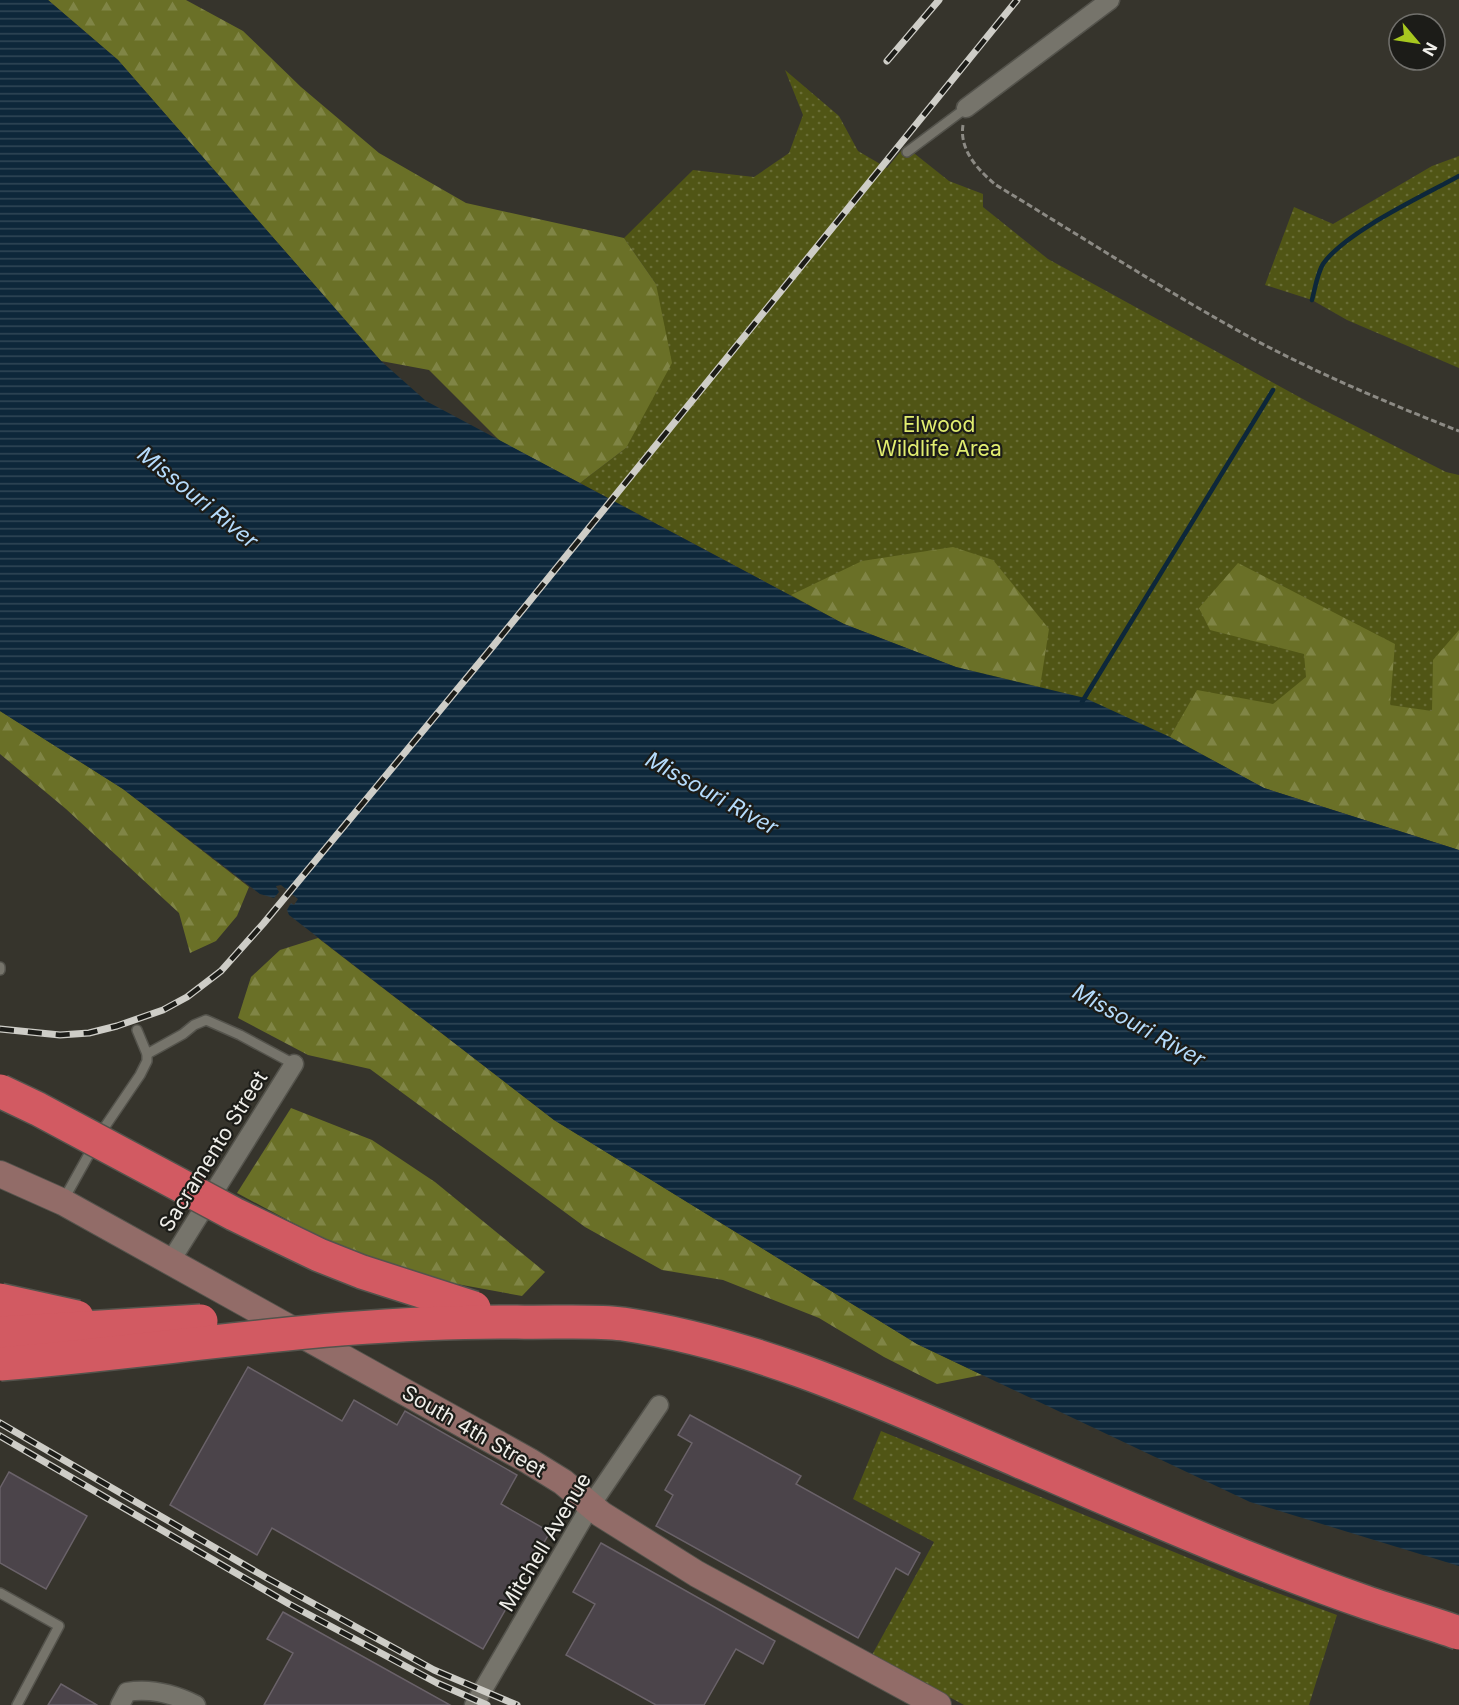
<svg xmlns="http://www.w3.org/2000/svg" width="1459" height="1705" viewBox="0 0 1459 1705" font-family="Inter,sans-serif">
<style>
.grass{fill:url(#grass-dots)}
.forest{fill:url(#forest-firs)}
.water{fill:url(#water-rules)}
.lines{fill:none;stroke-linecap:round;stroke-linejoin:round}
.stream{stroke:#0d273a;stroke-width:4.5}
.building{fill:#4b444a;stroke:#6a6269;stroke-width:1.5}
.service-casing{stroke:#54534c;stroke-width:12}
.minor-casing{stroke:#54534c;stroke-width:21}
.secondary-casing{stroke:#54534c;stroke-width:28}
.path{stroke:#8c8a84;stroke-width:3;stroke-dasharray:6 3;stroke-linecap:butt}
.service{stroke:#76746b;stroke-width:9}
.minor{stroke:#76746b;stroke-width:18}
.secondary{stroke:#926c68;stroke-width:26}
.rail-casing{stroke:#cecdc7;stroke-width:7}
.rail{stroke:#1c1c18;stroke-width:4.5;stroke-dasharray:14;stroke-linecap:butt}
.motorway-bridge-casing{stroke:#54534c;stroke-width:36;stroke-linecap:butt}
.motorway-bridge{stroke:#d25a62;stroke-width:33}
.labels{text-anchor:middle;dominant-baseline:central;stroke-width:4.5;stroke-linejoin:round;paint-order:stroke}
.park-label{font-size:21px;fill:#e1ed70;stroke:#1c1c18}
.street-label{font-size:21px;fill:#f0efea;stroke:#1c1c18}
.water-label{font-size:22px;font-style:italic;fill:#b5dbfb;stroke:#1c1c18}
</style>
<defs>
<pattern id="grass-dots" width="8" height="8" patternUnits="userSpaceOnUse" patternTransform="scale(1.5)"><rect width="8" height="8" fill="#505515"/><path d="M2 2h.1M6 6h.1" fill="none" stroke="#6a6e37" stroke-width="1.8" stroke-linecap="round"/></pattern>
<pattern id="forest-firs" width="22" height="20" patternUnits="userSpaceOnUse" patternTransform="scale(1.5)"><rect width="22" height="20" fill="#6a7027"/><path d="M5 1l3.5 6h-7zM16 11l3.5 6h-7z" fill="#808546"/></pattern>
<pattern id="water-rules" width="6" height="5" patternUnits="userSpaceOnUse" patternTransform="scale(1.5)"><rect width="6" height="5" fill="#0d273a"/><path d="M0 2.5h6" fill="none" stroke="#314757"/></pattern>
</defs>
<rect width="100%" height="100%" fill="#36342c"/>
<g class="grass">
<path d="M785 70 839 116 858 151 887 168 905 146 949 181 983 194V207L1048 259 1312 404 1446 472 1459 475V850L956 667 844 624 580 483 626 448 656 284 624 238 693 170 754 177 789 153 803 115Z"/>
<path d="M1459 156V368L1347 320 1312 300 1265 285 1294 207 1333 224 1432 166Z"/>
<path d="M881 1431 1237 1578 1337 1615 1309 1705H964L872 1655 934 1542 853 1499Z"/>
</g>
<g class="forest">
<path d="M48 0H186L243 31 301 87 379 153 466 203 624 238 656 284 672 363 626 448 580 483 500 441 429 370 381 361 118 60Z"/>
<path d="M953 547 993 560 1049 629 1040 687 956 667 844 624 791 595 862 561Z"/>
<path d="M1238 563 1395 644 1390 705 1432 711 1433 660 1459 630V850L1264 788 1170 737 1197 690 1273 704 1306 677 1304 654 1210 630 1199 608Z"/>
<path d="M0 711 123 789 249 887 237 916 216 941 190 953 179 913 66 809 0 754Z"/>
<path d="M318 938 554 1120 917 1344 982 1375 937 1384 884 1357 819 1318 723 1280 662 1270 585 1227 370 1069 308 1055 238 1018 251 977 280 950Z"/>
<path d="M291 1108 372 1140 435 1182 545 1272 522 1296 413 1276 338 1247 237 1193Z"/>
</g>
<path class="water" d="M0 0H48L118 60 381 361 426 401 844 624 956 667 1085 698 1170 737 1264 788 1459 850V1566L1250 1502 917 1344 554 1120 289 915 287 910 291 903 294 905 298 899 281 885 276 886 279 892 274 898 260 894 123 789 0 711Z"/>
<g class="lines">
<g class="stream">
<path d="M1312 300C1315 289 1317 274 1323 264 1345 232 1423 196 1459 176"/>
<path d="M1082 702 1273 390"/>
</g>
</g>
<g class="building">
<path d="M248 1367 342 1421 354 1400 397 1425 405 1411 517 1475 501 1504 550 1532 483 1649 272 1528 257 1555 170 1505Z"/>
<path d="M690 1415 801 1476 796 1484 920 1553 908 1575 896 1568 858 1638 656 1526 673 1495 665 1490 692 1443 678 1435Z"/>
<path d="M9 1472 87 1516 46 1589 0 1563V1488Z"/>
<path d="M601 1543 775 1641 763 1664 736 1649 704 1705H656L566 1655 595 1604 573 1592Z"/>
<path d="M283 1612 450 1705H264L293 1653 267 1639Z"/>
<path d="M61 1684 97 1705H48Z"/>
</g>
<g class="lines">
<g class="service-casing">
<g id="service">
<path d="M907 152 966 108"/>
<path d="M0 967V970"/>
<path d="M147 1054 183 1034 194 1025 206 1020 240 1035 294 1064"/>
<path d="M64 1199 102 1131 140 1075 147 1061V1054L137 1030"/>
<path d="M0 1593 59 1626 17 1705"/>
</g>
</g>
<g class="minor-casing">
<g id="minor">
<path d="M966 108 1110 0"/>
<path d="M170 1262 294 1064"/>
<path d="M120 1705 127 1692C152 1688 174 1694 196 1705"/>
<path d="M474 1705 591 1505 659 1405"/>
</g>
</g>
<g class="secondary-casing">
<path id="secondary" d="M0 1174 63 1202 529 1461 563 1482 601 1514 697 1574 938 1705"/>
</g>
<path class="path" d="M963 125C959 150 978 170 996 185 1082 237 1167 292 1255 340 1321 375 1390 404 1459 431"/>
<use href="#service" class="service"/>
<use href="#minor" class="minor"/>
<use href="#secondary" class="secondary"/>
<g class="rail-casing">
<g id="rail">
<path d="M887 61 939 0"/>
<path d="M0 1029 60 1035 89 1033 117 1026 163 1010 187 997 221 971 263 924 494 645 1017 0"/>
<path d="M0 1423 267 1578 434 1670 517 1705"/>
<path d="M0 1436 289 1604 437 1683 487 1705"/>
</g>
</g>
<use href="#rail" class="rail"/>
<g class="motorway-bridge-casing">
<g id="motorway-bridge">
<path d="M0 1091 38 1109 234 1214 319 1255 362 1272 474 1308"/>
<path d="M0 1300 77 1317"/>
<path d="M0 1333 201 1321"/>
<path d="M0 1364C172 1350 343 1320 517 1322 550 1323 591 1320 623 1324 763 1345 890 1406 1019 1461 1133 1510 1247 1561 1365 1602 1396 1613 1428 1622 1459 1633"/>
</g>
</g>
<use href="#motorway-bridge" class="motorway-bridge"/>
</g>
<g class="labels">
<g class="park-label">
<text x="939" y="424">Elwood<tspan x="939" dy="24">Wildlife Area</tspan></text>
</g>
<g class="street-label">
<text transform="translate(213 1151) rotate(-58)">Sacramento Street</text>
<text transform="translate(474 1431) rotate(30)">South 4th Street</text>
<text transform="translate(545 1542) rotate(-59)">Mitchell Avenue</text>
</g>
<g class="water-label">
<text transform="translate(198 497) rotate(39)">Missouri River</text>
<text transform="translate(712 793) rotate(29)">Missouri River</text>
<text transform="translate(1139 1025) rotate(29)">Missouri River</text>
</g>
</g>
<g transform="translate(1417 42) rotate(119)"><circle r="28" fill="#1c1c18" stroke="#71706c" stroke-width="1.5"/>
<path d="M0-4.5L10 22L0 15L-10 22Z" fill="#a7c81f"/>
<text y="-9" font-size="16" font-weight="bold" text-anchor="middle" fill="#f0efea">N</text>
</g>
</svg>
